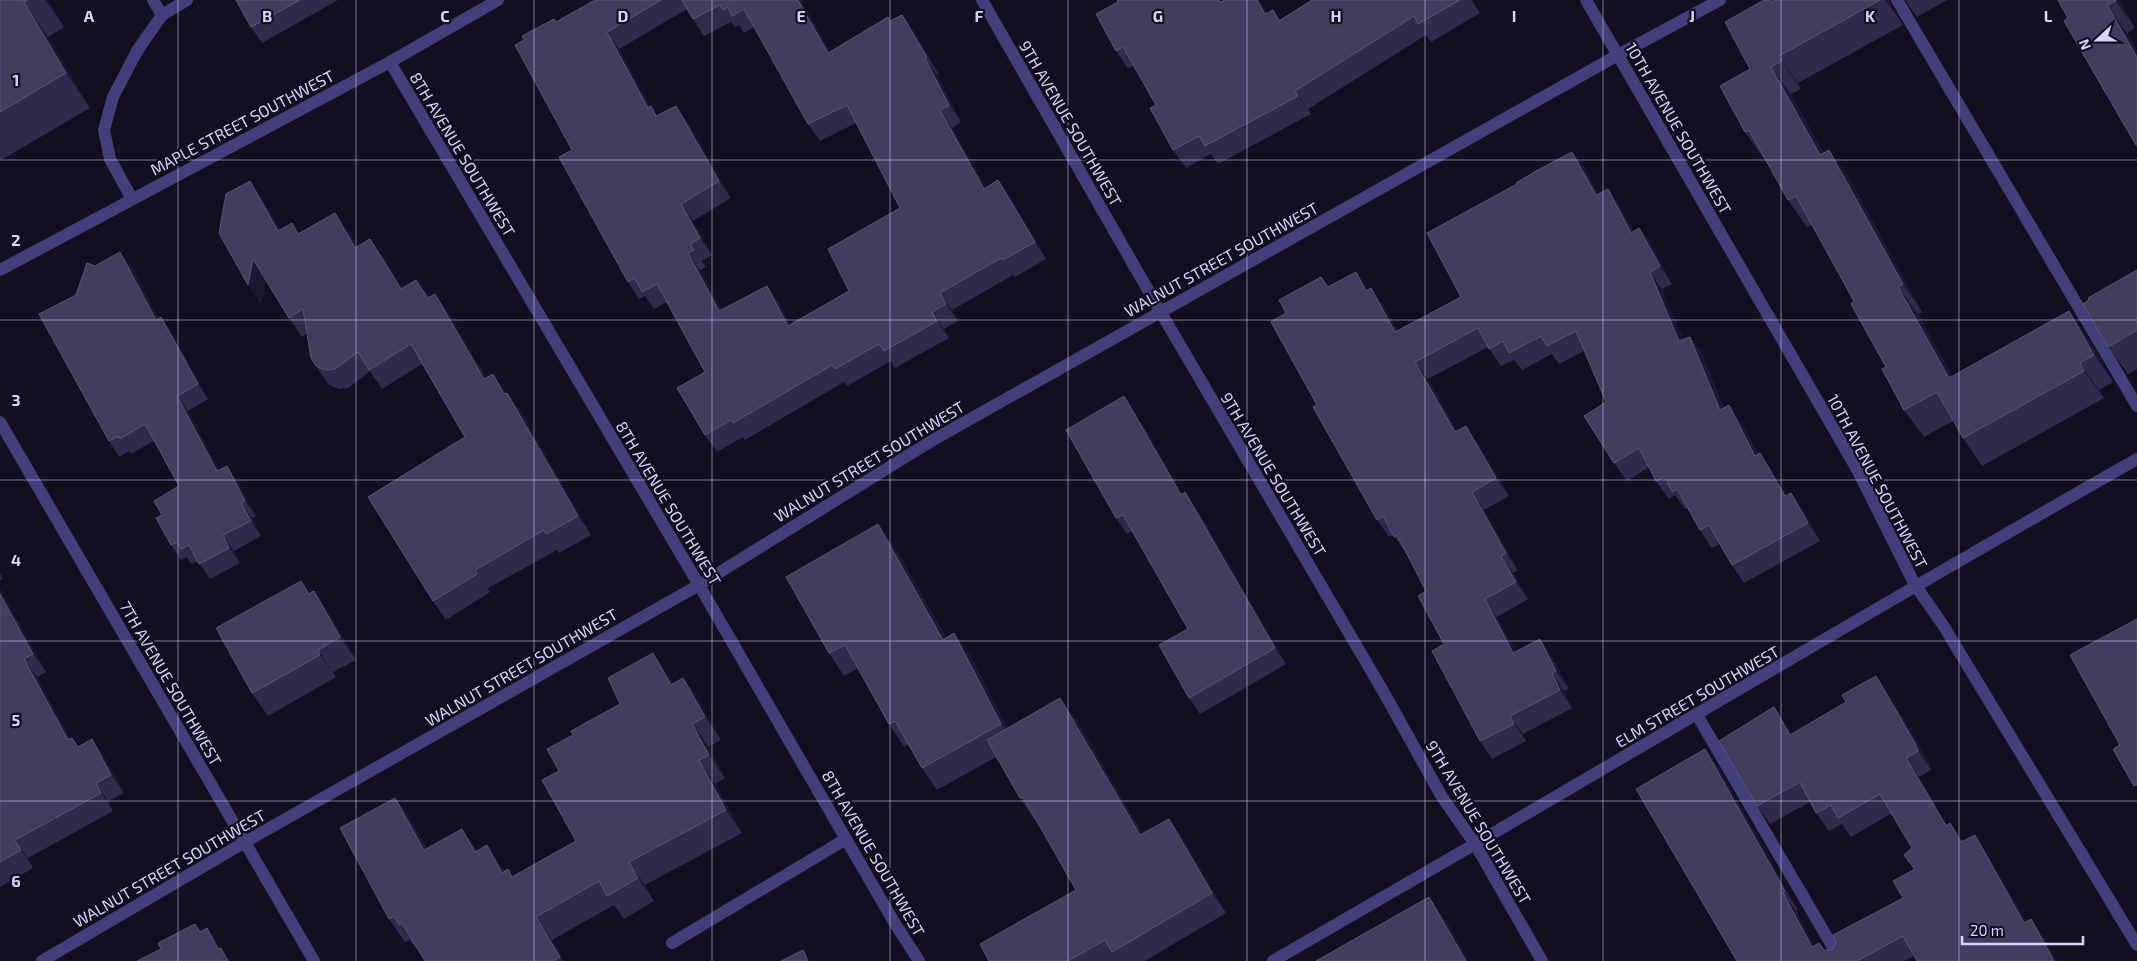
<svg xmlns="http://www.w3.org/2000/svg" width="2137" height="961" viewBox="0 0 2137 961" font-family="'Exo 2',sans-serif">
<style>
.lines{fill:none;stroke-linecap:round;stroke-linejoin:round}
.service{stroke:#423f7a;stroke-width:12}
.minor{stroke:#423f7a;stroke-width:12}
.tertiary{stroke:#423f7a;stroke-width:12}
.wall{fill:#322a4c;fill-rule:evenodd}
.shaded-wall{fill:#1d1733}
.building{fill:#433c5f;stroke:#5b5477}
.grid{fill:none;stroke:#d8d3fa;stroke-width:1;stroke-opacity:0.55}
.labels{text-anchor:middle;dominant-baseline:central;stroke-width:4.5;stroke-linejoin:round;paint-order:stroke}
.street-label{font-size:16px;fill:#d8d3fa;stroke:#120f20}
.grid-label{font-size:16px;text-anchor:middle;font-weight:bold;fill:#d8d3fa;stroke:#120f20;stroke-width:4.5;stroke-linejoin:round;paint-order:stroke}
</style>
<rect width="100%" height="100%" fill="#120f20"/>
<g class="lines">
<g class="service">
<path d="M1897 0 2137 406"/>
<path d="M162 15 187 0"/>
<path d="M132 199 110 159 104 130 113 97 137 51 162 15 153 0"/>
<path d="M1697 715 1841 961"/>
<path d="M672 943 846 839"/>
</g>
<g class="minor">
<path d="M1586 0 1858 471 1915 585 1943 625 2137 945"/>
<path d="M390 62 699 585 894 922 919 961"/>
<path d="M0 270 390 62 498 0"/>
<path d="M0 422 314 961"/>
<path d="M42 961 245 842 699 585 933 440 1618 55 1720 0"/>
<path d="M1273 961 1475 844 1542 961"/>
</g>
<path class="tertiary" d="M982 0 1160 311 1383 691 1442 797 1475 844C1695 715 1915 585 2137 459"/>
</g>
<g class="wall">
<path d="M0 0H48L64 27 48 37 90 108 1 160 0 159Z"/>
<path d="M236 0H338L262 43 251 27Z"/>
<path d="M595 0H803L801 1 830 52 902 15 914 32 939 74 937 75 961 122 952 128 986 188 998 180 1010 197 1046 259 1015 277 1013 275 952 310 958 321 944 329 949 338 895 368 891 361 847 386 844 382 745 440 743 437 717 452 705 435V372L667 302 654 309 645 296 639 299 628 282 572 150 556 22ZM687 9 693 19 704 36 731 22 735 27 739 25 744 33 754 27 808 124 820 141 856 123 900 208 849 291 790 324 779 303 767 286 721 310 700 270 706 267 702 261 712 255 693 221 731 198 688 123 676 106 657 116 650 107 619 49Z"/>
<path d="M1225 0H1259L1267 13 1273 10 1280 20 1312 0H1472L1480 13 1431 42 1426 35 1308 109 1311 114 1218 164 1211 154 1186 168 1173 150 1156 105 1134 66 1128 68 1116 51 1096 14 1223 1Z"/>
<path d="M1771 0 1772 2 1775 0H1890V4L1903 25 1798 83 1801 89 1791 94 1824 154 1829 150 1849 178 1922 312 1918 314 1952 377 2069 311 2088 339 2113 382 2099 390 2104 398 1982 466 1963 438 1953 421 1924 437 1904 410 1886 367 1854 301 1812 225 1807 227 1788 200 1765 159H1764L1745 132 1750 69Z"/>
<path d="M1905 0H1947L1917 17Z"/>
<path d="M2058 0H2119L2135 28 2127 33 2137 51V147L2064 21 2068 18Z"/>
<path d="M1585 169 1598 194 1608 189 1620 207 1633 231 1639 228 1652 246 1672 284 1662 289 1683 339 1690 337 1702 354 1724 408 1741 423 1758 454 1772 471 1786 495 1803 510 1820 541 1744 583 1732 565 1720 544 1712 548 1700 530 1688 508 1685 509 1675 495 1669 499 1656 481 1649 467 1627 481 1614 463 1606 402 1584 351 1559 364 1552 354 1522 370 1514 360 1501 366 1488 347 1428 379 1457 431 1478 444 1509 496 1484 510 1518 570 1513 573 1528 599 1497 617 1516 652 1552 657 1569 689 1564 691 1572 708 1523 734 1526 741 1492 759 1480 741 1444 644 1426 591 1406 553 1393 535 1389 537 1377 520 1317 405 1286 313 1321 277 1328 287 1356 272 1368 290 1383 305 1398 331 1461 297Z"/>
<path d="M263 200 280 230 299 233 349 232 357 247 384 258 402 288 429 297 435 294 448 313 486 378 506 393H507L521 412 591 535 559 553 557 550 488 588 490 592 446 620 433 601 465 437 422 364 382 389 370 371 348 388 339 389 329 385 316 366 307 334 302 337 289 318 266 280 261 304Z"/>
<path d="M95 266 131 267 158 318 171 332 208 399 188 411 219 470 227 466 237 481 256 516 252 518 261 536 234 551 240 563 210 579 198 561 191 564 187 557 181 560 171 545 162 515 179 486 154 441 131 454 129 451 119 457 109 441 76 295Z"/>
<path d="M2137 270V369L2128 374 2108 347Z"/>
<path d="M1135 412 1182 494 1196 508 1286 664 1200 714 1189 698 1188 629 1132 531 1127 534 1116 518Z"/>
<path d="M878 524 894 546 946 638 970 655 1007 728 1075 718 1142 834 1183 839 1226 913 1145 961H989L1076 890 1035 818 1034 819 1020 798 996 757 937 790 922 768 909 744 904 747 889 724 858 668 844 676 829 653Z"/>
<path d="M0 573 3 579 0 581Z"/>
<path d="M0 589 46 672 37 677 70 739 79 747 92 739 104 757 124 793 108 801 113 811 28 858 33 868 0 887Z"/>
<path d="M310 594 329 613 356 660 333 672 336 677 268 716 252 693Z"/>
<path d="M669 676 673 683 683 678 699 701 721 740 709 747 725 778 715 784 742 833 645 885 654 901 624 919 614 905 552 940 564 961H425L416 947 415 948 410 940 405 942 389 919 395 798 411 821 427 849 462 829 477 851 503 869 505 871 513 876 576 841 559 771 573 735Z"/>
<path d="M1876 676 1889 695 1928 761 1931 770 1919 777 1947 825 1963 841 1987 854 2026 922 2031 919 2044 938 2057 961H1917L1914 956 1904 961H1737L1705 749 1718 767 1798 910 1796 911 1814 946 1824 950H1832L1903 898 1914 870 1904 855 1912 848 1892 813 1851 837 1842 824 1829 831 1816 813 1810 802 1770 824 1757 806 1787 726 1792 734 1846 702Z"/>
</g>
<g class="shaded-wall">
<path d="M45 0H48L64 27Z"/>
<path d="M798 0H800L840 70 828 53Z"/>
<path d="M1257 0H1259L1262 4 1277 32 1265 14Z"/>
<path d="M1471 0H1472L1480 13Z"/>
<path d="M1885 0H1890V4L1903 25Z"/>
<path d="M2115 0H2119L2135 28Z"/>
<path d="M24 2 48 37 90 108 66 73Z"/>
<path d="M2107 5 2127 33 2137 51V57Z"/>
<path d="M902 15 914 32 939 74 927 57Z"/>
<path d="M607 32 619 49 660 125 648 108Z"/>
<path d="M1779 56 1798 83 1801 89 1782 61Z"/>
<path d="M925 58 937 75 961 122 949 105Z"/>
<path d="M1771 67 1791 94 1840 183 1820 155Z"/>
<path d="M1295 91 1308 109 1311 114 1298 96Z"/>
<path d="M676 106 688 123 731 198 719 181Z"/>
<path d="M940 110 952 128 996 206 984 189Z"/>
<path d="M1829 150 1849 178 1922 312 1903 284Z"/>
<path d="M1572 152 1585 169 1608 213 1596 195Z"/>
<path d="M998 180 1010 197 1046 259 1035 242Z"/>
<path d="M250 181 263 200 292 249 278 231Z"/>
<path d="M1608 189 1620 207 1643 250 1631 233Z"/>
<path d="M681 204 693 221 712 255 700 238Z"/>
<path d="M335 213 349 232 369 267 355 248Z"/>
<path d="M1639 228 1652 246 1672 284 1660 266Z"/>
<path d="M370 239 384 258 414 308 401 289Z"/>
<path d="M120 252 131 267 166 335 156 320Z"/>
<path d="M688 253 700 270 731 328 719 311Z"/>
<path d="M253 259 267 278 261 304 248 285Z"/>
<path d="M1356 272 1368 290 1366 291Z"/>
<path d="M1650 272 1662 289 1691 358 1679 341Z"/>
<path d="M767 286 779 303 800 343 788 326Z"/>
<path d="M1898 287 1918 314 1969 406 1949 378Z"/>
<path d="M1371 288 1383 305 1408 350 1395 332Z"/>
<path d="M940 293 952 310 958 321 946 304Z"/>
<path d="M435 294 448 313 497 398 484 379Z"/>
<path d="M2069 311 2088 339 2113 382 2094 355Z"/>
<path d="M932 312 944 329 949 338 937 321Z"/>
<path d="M161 317 171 332 208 399 198 384Z"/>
<path d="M1690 337 1702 354 1732 428 1720 410Z"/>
<path d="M1415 362 1428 379 1468 450 1455 432Z"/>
<path d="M2080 363 2099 390 2104 398 2084 371Z"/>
<path d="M493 374 506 393 518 413 504 394Z"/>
<path d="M507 393 521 412 591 535 578 516Z"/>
<path d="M177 396 188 411 228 486 217 471Z"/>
<path d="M1124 396 1135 412 1192 510 1181 495Z"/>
<path d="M1729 405 1741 423 1767 473 1755 456Z"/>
<path d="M1466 426 1478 444 1509 496 1496 478Z"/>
<path d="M1760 453 1772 471 1797 514 1785 496Z"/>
<path d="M227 466 237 481 256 516 245 501Z"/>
<path d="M1185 492 1196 508 1286 664 1275 648Z"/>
<path d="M1472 492 1484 510 1518 570 1506 553Z"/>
<path d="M1791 493 1803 510 1820 541 1808 523Z"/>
<path d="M241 503 252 518 261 536 251 521Z"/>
<path d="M878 524 894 546 959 662 943 640Z"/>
<path d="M223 535 234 551 240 563 229 548Z"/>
<path d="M1501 556 1513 573 1528 599 1516 582Z"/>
<path d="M0 589 46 672 33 654 0 594Z"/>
<path d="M314 591 329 613 356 660 340 637Z"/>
<path d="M1485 599 1497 617 1526 670 1513 653Z"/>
<path d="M954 633 970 655 1017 746 1001 724Z"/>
<path d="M1540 639 1552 657 1569 689 1556 671Z"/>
<path d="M318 650 333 672 336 677 320 655Z"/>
<path d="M653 653 669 676 687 708 671 685Z"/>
<path d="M24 659 37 677 81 758 68 740Z"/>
<path d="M1552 673 1564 691 1572 708 1560 690Z"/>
<path d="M1876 676 1889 695 1928 761 1931 770 1918 751Z"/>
<path d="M683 678 699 701 721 740 705 717Z"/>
<path d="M1060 698 1075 718 1154 856 1140 835Z"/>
<path d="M1774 707 1787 726 1803 754 1790 735Z"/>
<path d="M1510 716 1523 734 1526 741 1514 724Z"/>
<path d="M692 724 709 747 725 778 709 755Z"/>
<path d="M92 739 104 757 124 793 111 775Z"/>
<path d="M1705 749 1718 767 1798 910 1785 891Z"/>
<path d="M1906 758 1919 777 1958 845 1946 826Z"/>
<path d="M699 760 715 784 742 833 726 810Z"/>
<path d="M96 783 108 801 113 811 101 793Z"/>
<path d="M395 798 411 821 440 873 424 850Z"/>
<path d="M1169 819 1183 839 1226 913 1212 893Z"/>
<path d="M1950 823 1963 842H1961Z"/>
<path d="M462 829 478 852H475Z"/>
<path d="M1975 835 1987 854 2037 942 2024 923Z"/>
<path d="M15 840 28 858 33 868 21 850Z"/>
<path d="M487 845 503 869 518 896 502 873Z"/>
<path d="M629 862 645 885 654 901 638 878Z"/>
<path d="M1783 893 1796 911 1823 961 1812 947Z"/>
<path d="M1429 897 1448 924 1469 961H1466Z"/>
<path d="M536 917 552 940 564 961H562L560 957Z"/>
<path d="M2031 919 2044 938 2057 961H2054Z"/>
<path d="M207 928 218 944 227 961 218 949Z"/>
<path d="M221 948 230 961H228Z"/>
</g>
<g class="building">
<path d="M0 0H28L24 2 66 73 0 112Z"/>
<path d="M236 0H300L251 27Z"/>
<path d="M595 0H661L607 32 648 108 651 106 656 116 676 106 719 181 681 204 700 238 690 244 694 250 688 253 719 311 767 286 788 326 849 291 828 249 900 208 847 105 808 124 744 9 732 16 728 7 723 10 720 5 693 19 682 0H798L828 53 888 17 890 21 902 15 927 57 925 58 949 105 940 110 984 189 998 180 1035 242 1003 260 1001 258 940 293 946 304 932 312 937 321 884 351 879 344 835 369 832 365 733 423 731 420 705 435 677 388 705 372 657 284 642 292 635 278 628 282 559 157 572 150 515 45 524 40 522 36 554 19 556 22Z"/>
<path d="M1117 0H1219L1220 2 1225 0H1257L1265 14 1273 10 1279 21 1312 0H1460L1418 24 1414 16 1295 91 1298 96 1205 146 1199 136 1173 150 1150 108 1156 105 1123 47 1116 51 1096 14 1118 2Z"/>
<path d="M1764 0H1771L1772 2 1775 0H1880L1779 56 1782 61 1771 67 1820 155 1829 150 1903 284 1898 287 1949 378 2069 311 2094 355 2080 363 2084 371 1963 438 1937 392 1904 410 1882 369 1886 367 1851 304 1854 301 1796 196 1788 200 1749 130 1745 132 1720 86 1750 69 1725 22Z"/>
<path d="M2058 0H2115L2116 1 2107 5 2137 57V144L2136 145 2064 21 2068 18Z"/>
<path d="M1572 152 1596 195 1608 189 1631 233 1639 228 1660 266 1650 272 1679 341 1690 337 1720 410 1729 405 1755 456 1760 453 1785 496 1791 493 1808 523 1732 565 1709 525 1700 530 1677 489 1672 492 1665 477 1656 481 1639 448 1614 463 1584 416 1606 402 1576 331 1547 346 1541 336 1509 353 1503 341 1489 349 1478 328 1415 362 1455 432 1466 426 1496 478 1472 492 1506 553 1501 556 1516 582 1485 599 1513 653 1540 639 1556 671 1552 673 1560 690 1510 716 1514 724 1480 741 1432 651 1444 644 1418 596 1426 591 1397 535 1394 537 1383 516 1377 520 1313 407 1317 405 1271 322 1286 313 1279 300 1321 277 1328 287 1356 272 1366 291 1371 288 1395 332 1461 297 1427 233 1517 184 1516 183 1536 171Z"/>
<path d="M250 181 278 231 292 223 298 234 335 213 355 248 370 239 401 289 416 280 428 298 435 294 484 379 493 374 504 394 507 393 578 516 546 534 544 530 475 570 477 574 433 601 368 497 465 437 411 344 369 370 358 352 335 369 325 370 316 366 311 358 303 309 289 318 253 259 248 285 219 233 226 194Z"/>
<path d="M120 252 156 320 161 317 198 384 177 396 217 471 227 466 245 501 241 503 251 521 223 535 229 548 199 564 189 545 181 549 177 542 171 545 156 518 162 515 154 501 179 486 145 424 120 439 119 436 109 441 39 314 76 295 87 263 95 266Z"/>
<path d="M2137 270V330L2108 347 2083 304 2089 300 2088 298Z"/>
<path d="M1124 396 1181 495 1185 492 1275 648 1189 698 1159 645 1188 629 1123 515 1116 518 1066 430Z"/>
<path d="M878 524 943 640 954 633 1001 724 922 768 895 721 889 724 845 645 829 653 786 577Z"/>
<path d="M301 581 309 594 314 591 340 637 318 650 320 655 252 693 216 628Z"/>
<path d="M0 594 33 654 24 659 68 740 72 738 78 747 92 739 111 775 96 783 101 793 15 840 21 850 0 862Z"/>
<path d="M2137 619V785L2134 786 2113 749 2120 745 2070 655Z"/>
<path d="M653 653 671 685 683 678 705 717 692 724 709 755 699 760 726 810 629 862 638 878 607 896 599 881 536 917 560 957 553 961H425L402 923 399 925 394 916 389 919 340 828 395 798 424 850 462 829 475 852 487 845 502 873 508 869 512 877 576 841 542 780 559 771 547 749 573 735 571 731 620 704 608 678Z"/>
<path d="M1876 676 1915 743 1918 751 1906 758 1946 826 1950 823 1961 842 1975 835 2024 923 2031 919 2054 961H1917L1903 936 1857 961H1737L1636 789 1705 749 1785 891 1783 893 1812 947 1819 943 1824 950H1832L1836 943 1833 935 1903 898 1893 881 1915 869 1904 855 1912 848 1880 794 1838 818 1831 805 1816 813 1800 782 1757 806 1719 741 1774 707 1790 735 1846 702 1842 695Z"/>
<path d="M1060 698 1140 835 1169 819 1212 893 1112 952 1105 940 1068 961H989L980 944 1076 890 1023 797 1020 798 987 740Z"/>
<path d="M1429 897 1466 961H1316Z"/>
<path d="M195 924 200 932 207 928 218 949 221 948 228 961H137L161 949 158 943Z"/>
<path d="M803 950 808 961H781Z"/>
</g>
<path class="grid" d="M178 0V961M356 0V961M534 0V961M712 0V961M890 0V961M1068 0V961M1247 0V961M1425 0V961M1603 0V961M1781 0V961M1959 0V961M0 160H2137M0 320H2137M0 480H2137M0 641H2137M0 801H2137"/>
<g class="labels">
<g class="street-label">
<text transform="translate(242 122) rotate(-28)">MAPLE STREET SOUTHWEST</text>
<text transform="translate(1071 123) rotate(60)">9TH AVENUE SOUTHWEST</text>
<text transform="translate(1679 128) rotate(60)">10TH AVENUE SOUTHWEST</text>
<text transform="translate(463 154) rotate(59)">8TH AVENUE SOUTHWEST</text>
<text transform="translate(1221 259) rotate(-29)">WALNUT STREET SOUTHWEST</text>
<text transform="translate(869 461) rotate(-31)">WALNUT STREET SOUTHWEST</text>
<text transform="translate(1274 474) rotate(59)">9TH AVENUE SOUTHWEST</text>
<text transform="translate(1878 481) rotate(62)">10TH AVENUE SOUTHWEST</text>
<text transform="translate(669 503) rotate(59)">8TH AVENUE SOUTHWEST</text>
<text transform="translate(521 667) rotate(-30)">WALNUT STREET SOUTHWEST</text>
<text transform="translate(171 683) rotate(60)">7TH AVENUE SOUTHWEST</text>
<text transform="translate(1697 696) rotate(-30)">ELM STREET SOUTHWEST</text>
<text transform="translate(1479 822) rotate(59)">9TH AVENUE SOUTHWEST</text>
<text transform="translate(874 853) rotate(60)">8TH AVENUE SOUTHWEST</text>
<text transform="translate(169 868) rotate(-30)">WALNUT STREET SOUTHWEST</text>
</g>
</g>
<g class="grid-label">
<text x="89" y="22">A</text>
<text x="267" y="22">B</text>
<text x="445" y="22">C</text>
<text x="623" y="22">D</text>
<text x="801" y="22">E</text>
<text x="979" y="22">F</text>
<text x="1158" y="22">G</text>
<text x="1336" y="22">H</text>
<text x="1514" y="22">I</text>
<text x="1692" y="22">J</text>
<text x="1870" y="22">K</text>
<text x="2048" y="22">L</text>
<text x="16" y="86">1</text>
<text x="16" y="246">2</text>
<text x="16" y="406">3</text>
<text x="16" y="566">4</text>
<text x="16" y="726">5</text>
<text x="16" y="887">6</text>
</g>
<g transform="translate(2097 40) rotate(249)" stroke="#120f20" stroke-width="4" paint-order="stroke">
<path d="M0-4L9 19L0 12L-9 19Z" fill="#d8d3fa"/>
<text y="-8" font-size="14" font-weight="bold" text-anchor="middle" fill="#d8d3fa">N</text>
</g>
<path d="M1962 936v8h121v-8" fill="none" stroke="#d8d3fa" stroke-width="2.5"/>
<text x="1970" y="936" font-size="15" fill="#d8d3fa" stroke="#120f20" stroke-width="4" paint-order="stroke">20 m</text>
</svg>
